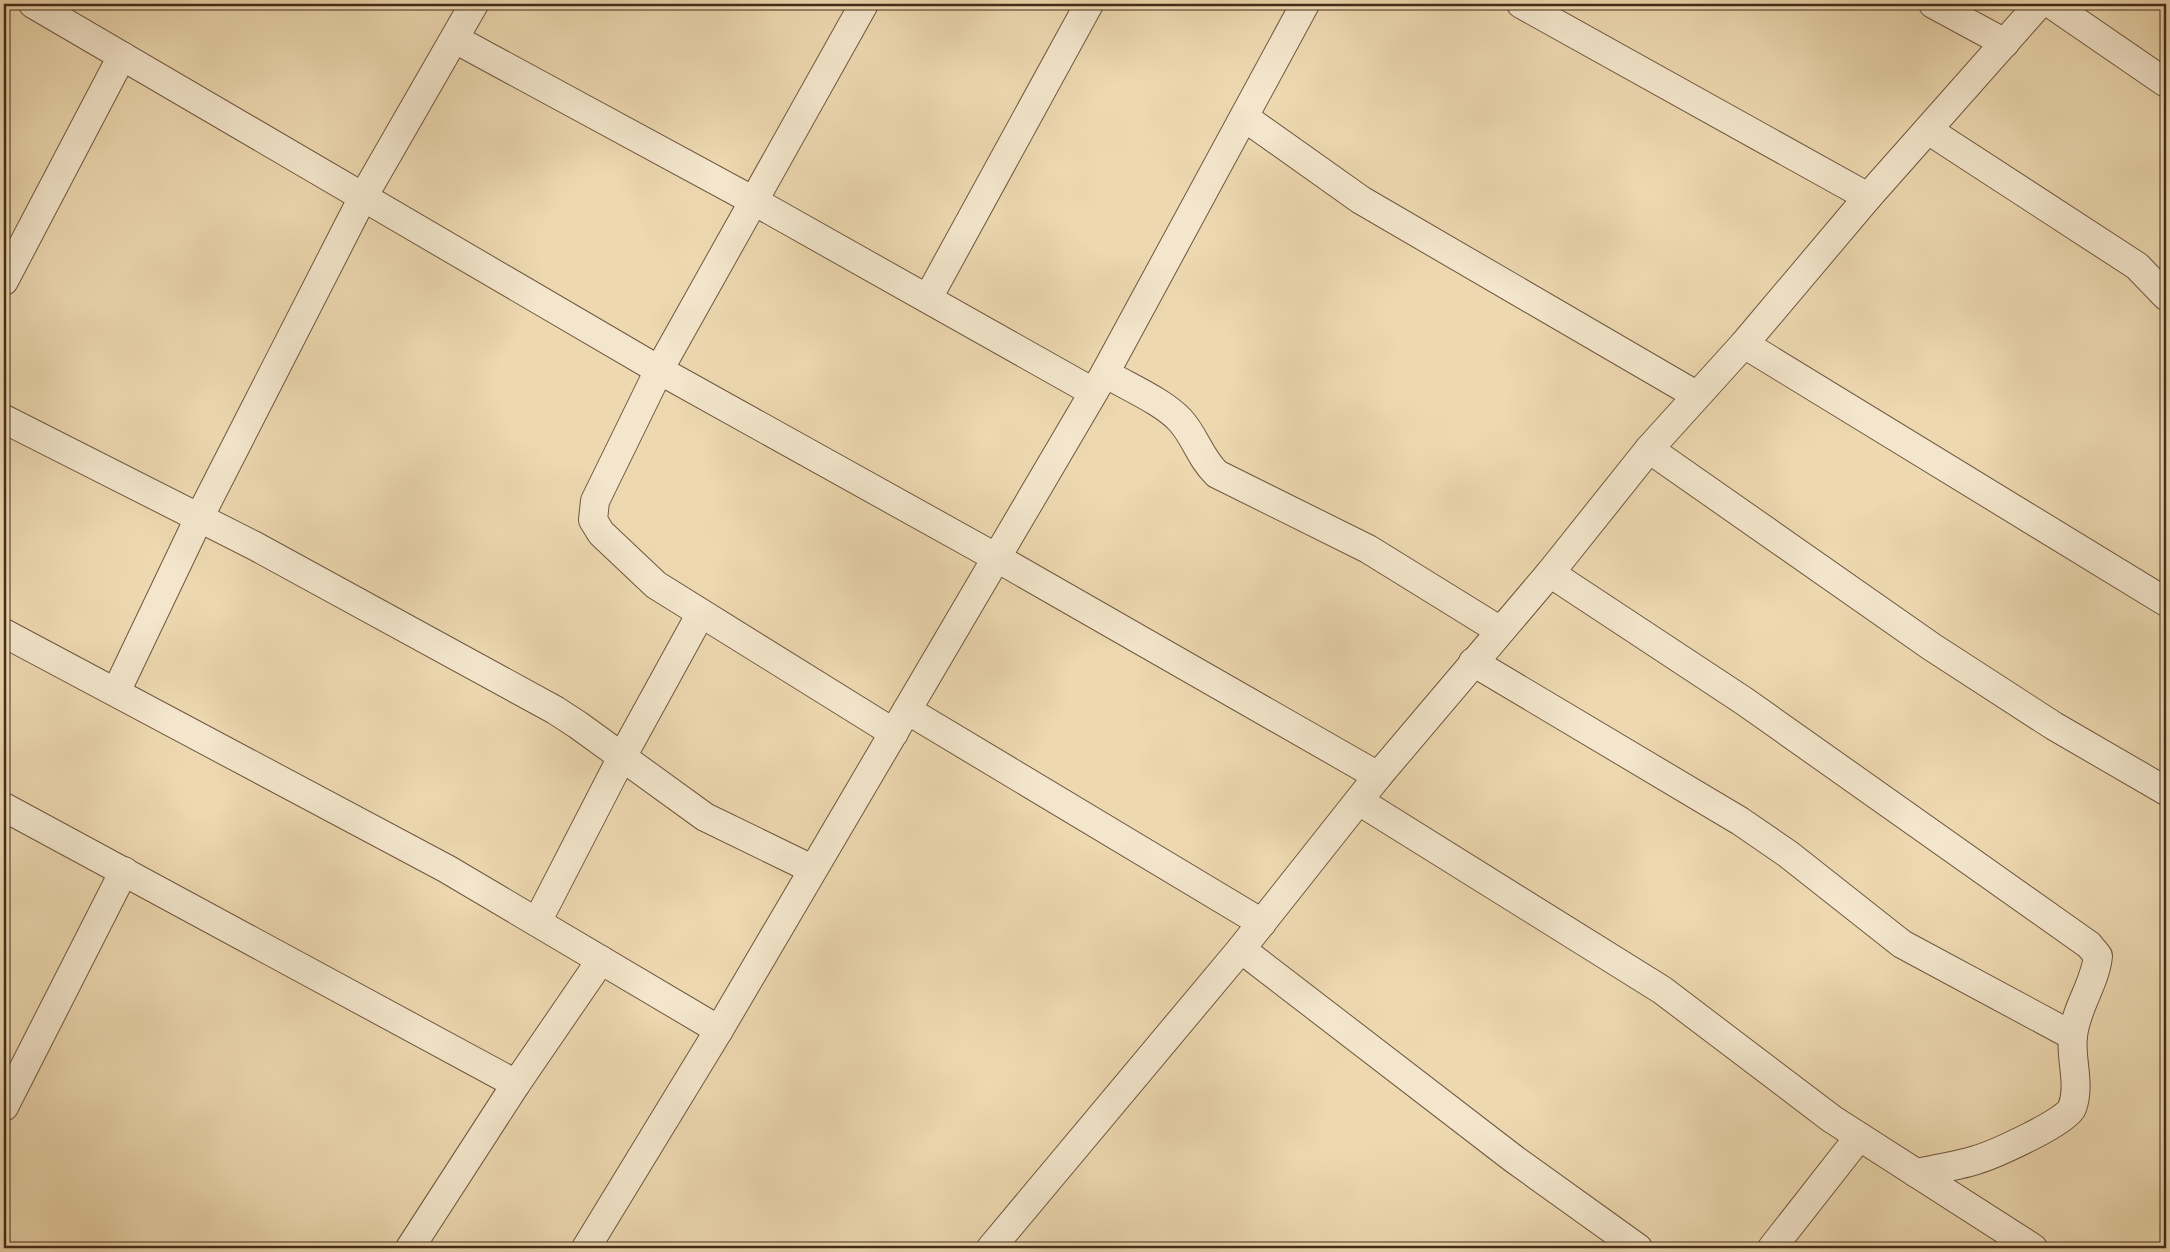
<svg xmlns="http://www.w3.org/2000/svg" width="2170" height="1252" viewBox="0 0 2170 1252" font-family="'EB Garamond',serif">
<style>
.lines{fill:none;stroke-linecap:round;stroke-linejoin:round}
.minor-casing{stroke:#6f573f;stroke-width:30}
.minor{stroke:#f3e6cc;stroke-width:28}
</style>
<rect width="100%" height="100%" fill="#edd8b0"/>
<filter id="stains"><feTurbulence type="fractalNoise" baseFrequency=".004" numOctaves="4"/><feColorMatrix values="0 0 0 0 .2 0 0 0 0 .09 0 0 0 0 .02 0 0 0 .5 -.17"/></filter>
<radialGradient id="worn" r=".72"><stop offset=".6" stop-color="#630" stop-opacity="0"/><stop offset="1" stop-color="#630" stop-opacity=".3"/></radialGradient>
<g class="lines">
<g class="minor-casing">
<g id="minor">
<path d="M33 4 659 370 997 558 1378 776"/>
<path d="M864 4 659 370 595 501 593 520 601 533 656 585 894 733"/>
<path d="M1521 4 1868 197"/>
<path d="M1933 4 2005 43"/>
<path d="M2051 4 2166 83"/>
<path d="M455 39 752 200 1093 392"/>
<path d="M1244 117 1361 200 1696 395"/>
<path d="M1928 130 2137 266 2166 296"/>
<path d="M4 281 122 56"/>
<path d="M928 298 1089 4"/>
<path d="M1744 344 2166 602"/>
<path d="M1105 373C1128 387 1162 401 1180 420 1195 436 1200 458 1217 474L1368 549 1499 630"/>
<path d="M4 419 255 546 555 710 578 725 705 817 812 869"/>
<path d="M1649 449 1932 647 2054 726 2166 791"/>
<path d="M1550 573 1744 701 2089 945 2098 956C2095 984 2076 1007 2073 1036 2070 1059 2081 1084 2072 1108 2067 1122 1993 1155 1976 1160 1957 1166 1936 1169 1916 1173"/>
<path d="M4 633 447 869 719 1030"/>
<path d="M1473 662 1740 821 1788 854 1902 944 2073 1036"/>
<path d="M116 692 199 518 363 197 474 4"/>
<path d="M907 710 1262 923"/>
<path d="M1359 801 1662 990 1832 1119 2033 1248"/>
<path d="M4 807 516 1084"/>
<path d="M537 922 622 757 700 615"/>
<path d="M1241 949 1514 1159 1638 1248"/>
<path d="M4 1107 124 871"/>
<path d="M410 1248 516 1084 601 960"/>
<path d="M586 1248 719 1030 1105 373 1305 4"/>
<path d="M991 1248 1241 949 1378 776 1550 573 1649 449 1744 344 1868 197 2039 4"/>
<path d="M1772 1248 1859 1137"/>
</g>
</g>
<use href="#minor" class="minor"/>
</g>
<rect width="2170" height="1252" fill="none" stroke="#edd8b0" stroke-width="20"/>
<rect x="5" y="5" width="2160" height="1242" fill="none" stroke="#452c19" stroke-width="2.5"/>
<rect x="10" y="10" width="2150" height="1232" fill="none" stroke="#452c19"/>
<rect width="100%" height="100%" filter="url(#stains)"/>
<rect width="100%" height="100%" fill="url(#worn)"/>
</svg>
